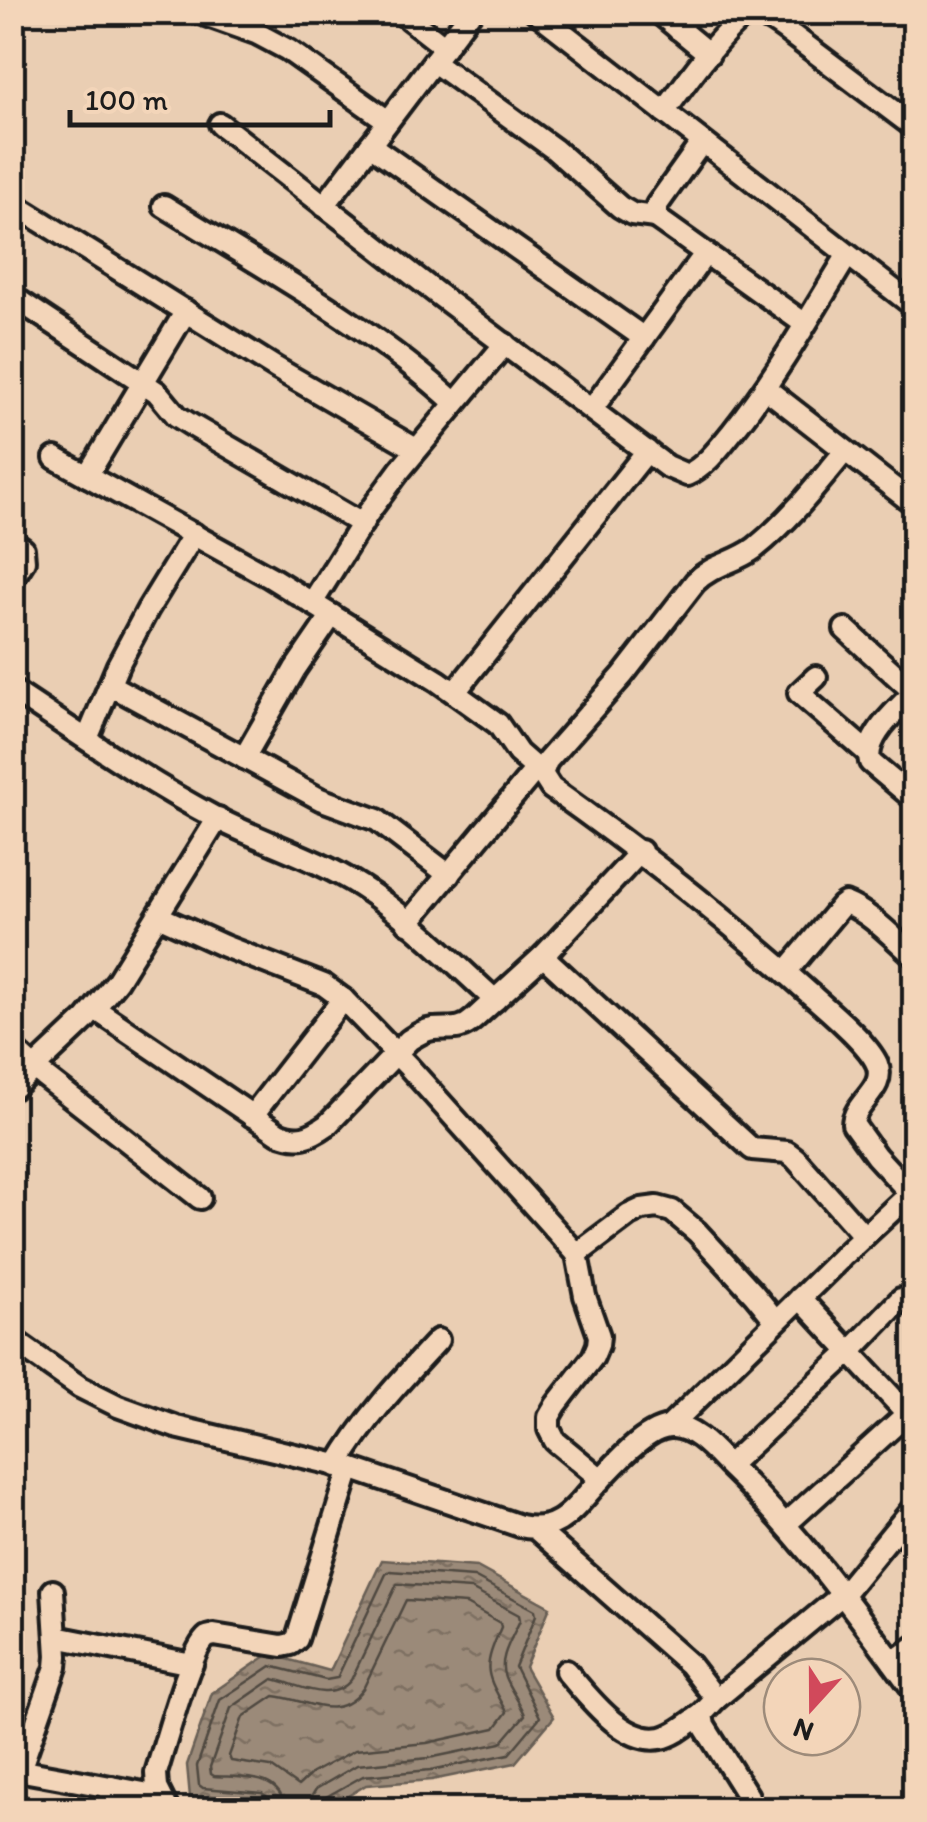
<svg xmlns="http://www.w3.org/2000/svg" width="927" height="1822" viewBox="0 0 927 1822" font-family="Itim,sans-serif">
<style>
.water{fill:url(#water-ripples);stroke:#685e54;stroke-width:2.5}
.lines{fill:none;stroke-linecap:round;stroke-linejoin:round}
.shore{stroke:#4f4841;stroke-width:2.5}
.minor-casing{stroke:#1c1c1c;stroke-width:28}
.minor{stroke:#f3d5b9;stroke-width:20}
</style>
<defs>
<pattern id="water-ripples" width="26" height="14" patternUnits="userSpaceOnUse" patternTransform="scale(2.5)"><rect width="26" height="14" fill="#9b8a79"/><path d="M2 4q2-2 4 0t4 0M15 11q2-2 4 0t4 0" fill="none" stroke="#7e7062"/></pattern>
</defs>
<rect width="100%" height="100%" fill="#eaceb3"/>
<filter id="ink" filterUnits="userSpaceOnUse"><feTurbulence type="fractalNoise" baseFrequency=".01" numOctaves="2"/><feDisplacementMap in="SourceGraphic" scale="20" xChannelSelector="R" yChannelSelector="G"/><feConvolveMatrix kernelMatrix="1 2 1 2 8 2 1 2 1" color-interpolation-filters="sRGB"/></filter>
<g filter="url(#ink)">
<g class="water">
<path d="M382 1560 477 1567 550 1607 525 1667 554 1717 515 1763 432 1780 366 1785 325 1810 267 1809 258 1802 190 1797 187 1765 212 1693 269 1654 330 1671Z"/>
<path d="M13 1789 51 1808 52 1809H13Z"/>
</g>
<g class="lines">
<g class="shore">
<path d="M406 1600 466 1604 500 1623 501 1627C482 1671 485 1671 507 1712L495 1728 427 1743 355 1750 312 1773 298 1786 271 1767 231 1761 229 1756 243 1717 274 1696C308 1699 338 1725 364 1687Z"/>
<path d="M273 1810 271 1800 262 1793 203 1788 199 1785 197 1766 220 1700 271 1666 326 1680 337 1678 386 1574 390 1571 474 1577 535 1610 536 1615 515 1667 540 1717 509 1754 431 1770 363 1776 326 1797 322 1803V1810"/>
<path d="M285 1810C282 1773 242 1778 214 1776L211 1774 210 1767 231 1708 273 1679C298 1684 331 1705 351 1680L397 1584 471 1589 519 1615 520 1620C513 1637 497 1659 505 1677 510 1690 520 1702 525 1715L501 1743 429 1758 357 1765 316 1789 310 1799 309 1810"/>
</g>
<g class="minor-casing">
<g id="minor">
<path d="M197 12 256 33 288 50 388 121"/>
<path d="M400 12 445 47"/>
<path d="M536 12 914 306"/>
<path d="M658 12 709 54"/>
<path d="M678 29 691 12"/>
<path d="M434 62 554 149 620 207 632 214 655 217"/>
<path d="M664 112C679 93 731 15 753 15 767 15 778 25 788 32L914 127"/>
<path d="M220 124 435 292 666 466 687 475C706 466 719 448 732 432 776 377 810 316 847 256"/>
<path d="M702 142 657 205 655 217 805 324"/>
<path d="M370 145 644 338"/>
<path d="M12 203 276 368 416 449"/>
<path d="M164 206C260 266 372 326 455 403"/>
<path d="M324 206 471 12"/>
<path d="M12 296 157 392 177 416 193 426 362 524"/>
<path d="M765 388 914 504"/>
<path d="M592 409 705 254"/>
<path d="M845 451C817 485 790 520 755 548 735 563 713 564 695 582L623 675 547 761 542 774 551 788C641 852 727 919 809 993 827 1009 868 1043 877 1064 887 1089 854 1102 853 1124L876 1156 911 1194"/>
<path d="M55 458 270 577 438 681 498 724 518 753 542 774"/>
<path d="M87 476 186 311"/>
<path d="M12 541 23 549 24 561 12 580"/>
<path d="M312 603 369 512 400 470 505 344"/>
<path d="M845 629 914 692C898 710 864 736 870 762L914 799"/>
<path d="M816 677 799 693 868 753"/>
<path d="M110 685 320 799 377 820 449 875"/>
<path d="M12 690C79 734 144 780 214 817 262 842 314 857 360 886 409 917 452 961 495 1000"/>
<path d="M455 692 647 451"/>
<path d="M87 739 118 665 148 609 194 534"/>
<path d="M244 758 295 669 332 615"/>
<path d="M158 916 224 946 324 985 343 999 408 1066 577 1254"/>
<path d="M408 923 536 769"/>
<path d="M543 956 752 1149 787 1152 795 1158 864 1236"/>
<path d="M786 972 841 906 845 903C871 913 894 939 914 956"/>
<path d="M95 1009 278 1133C298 1142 310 1137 327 1125L409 1040C417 1035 424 1030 433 1029 450 1027 460 1032 474 1019L543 956 641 851"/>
<path d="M12 1048 35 1069 200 1198"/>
<path d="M12 1089 86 1019 117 981 218 818"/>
<path d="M252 1116 343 999"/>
<path d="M800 1298 914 1421"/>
<path d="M12 1339 80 1387 118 1406 176 1427 350 1468 520 1526C561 1535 575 1506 600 1480 616 1463 649 1425 673 1427 696 1428 714 1451 729 1466 800 1534 856 1612 914 1691"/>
<path d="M670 1426 842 1257 914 1190"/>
<path d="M729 1465 851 1351 901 1299 908 1300 914 1307"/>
<path d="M337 1466C365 1418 401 1380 438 1340"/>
<path d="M601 1479 555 1441 549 1429V1417L556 1405 593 1357 598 1345 599 1336 585 1296 577 1254 629 1215 642 1209 657 1207 672 1211 697 1232 754 1294 776 1321"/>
<path d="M786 1524 908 1413"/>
<path d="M536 1529 689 1664 716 1699"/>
<path d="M56 1637 192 1664"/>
<path d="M893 1662 914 1647"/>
<path d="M566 1671C587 1695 623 1745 661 1738 676 1735 690 1722 702 1714"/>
<path d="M12 1769 160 1796"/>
<path d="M20 1770 56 1667 57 1656 53 1591"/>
<path d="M748 1796 704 1726 702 1714 716 1699 843 1594 914 1507"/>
<path d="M108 1810 111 1787"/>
<path d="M168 1810 157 1788 156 1773C164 1749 190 1649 207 1637 209 1636 212 1636 214 1635L282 1646 291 1644 297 1639 350 1468"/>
</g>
</g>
<use href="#minor" class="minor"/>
</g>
</g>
<rect width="927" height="1822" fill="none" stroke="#f3d5b9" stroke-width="50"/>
<rect x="25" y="25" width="877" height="1772" fill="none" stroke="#1c1c1c" stroke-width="4" filter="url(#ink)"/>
<g transform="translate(812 1707) rotate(201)"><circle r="48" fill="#f3d5b9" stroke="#9d8b7a" stroke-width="2.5"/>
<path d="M0-8L18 38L0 25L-18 38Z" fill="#d1495b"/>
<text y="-15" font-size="28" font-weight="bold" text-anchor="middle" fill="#1c1c1c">N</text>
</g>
<path d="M70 110v15h260v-15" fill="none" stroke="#1c1c1c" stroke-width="5"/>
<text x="85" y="110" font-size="30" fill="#1c1c1c" stroke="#f3d5b9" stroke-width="8" paint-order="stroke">100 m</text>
</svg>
